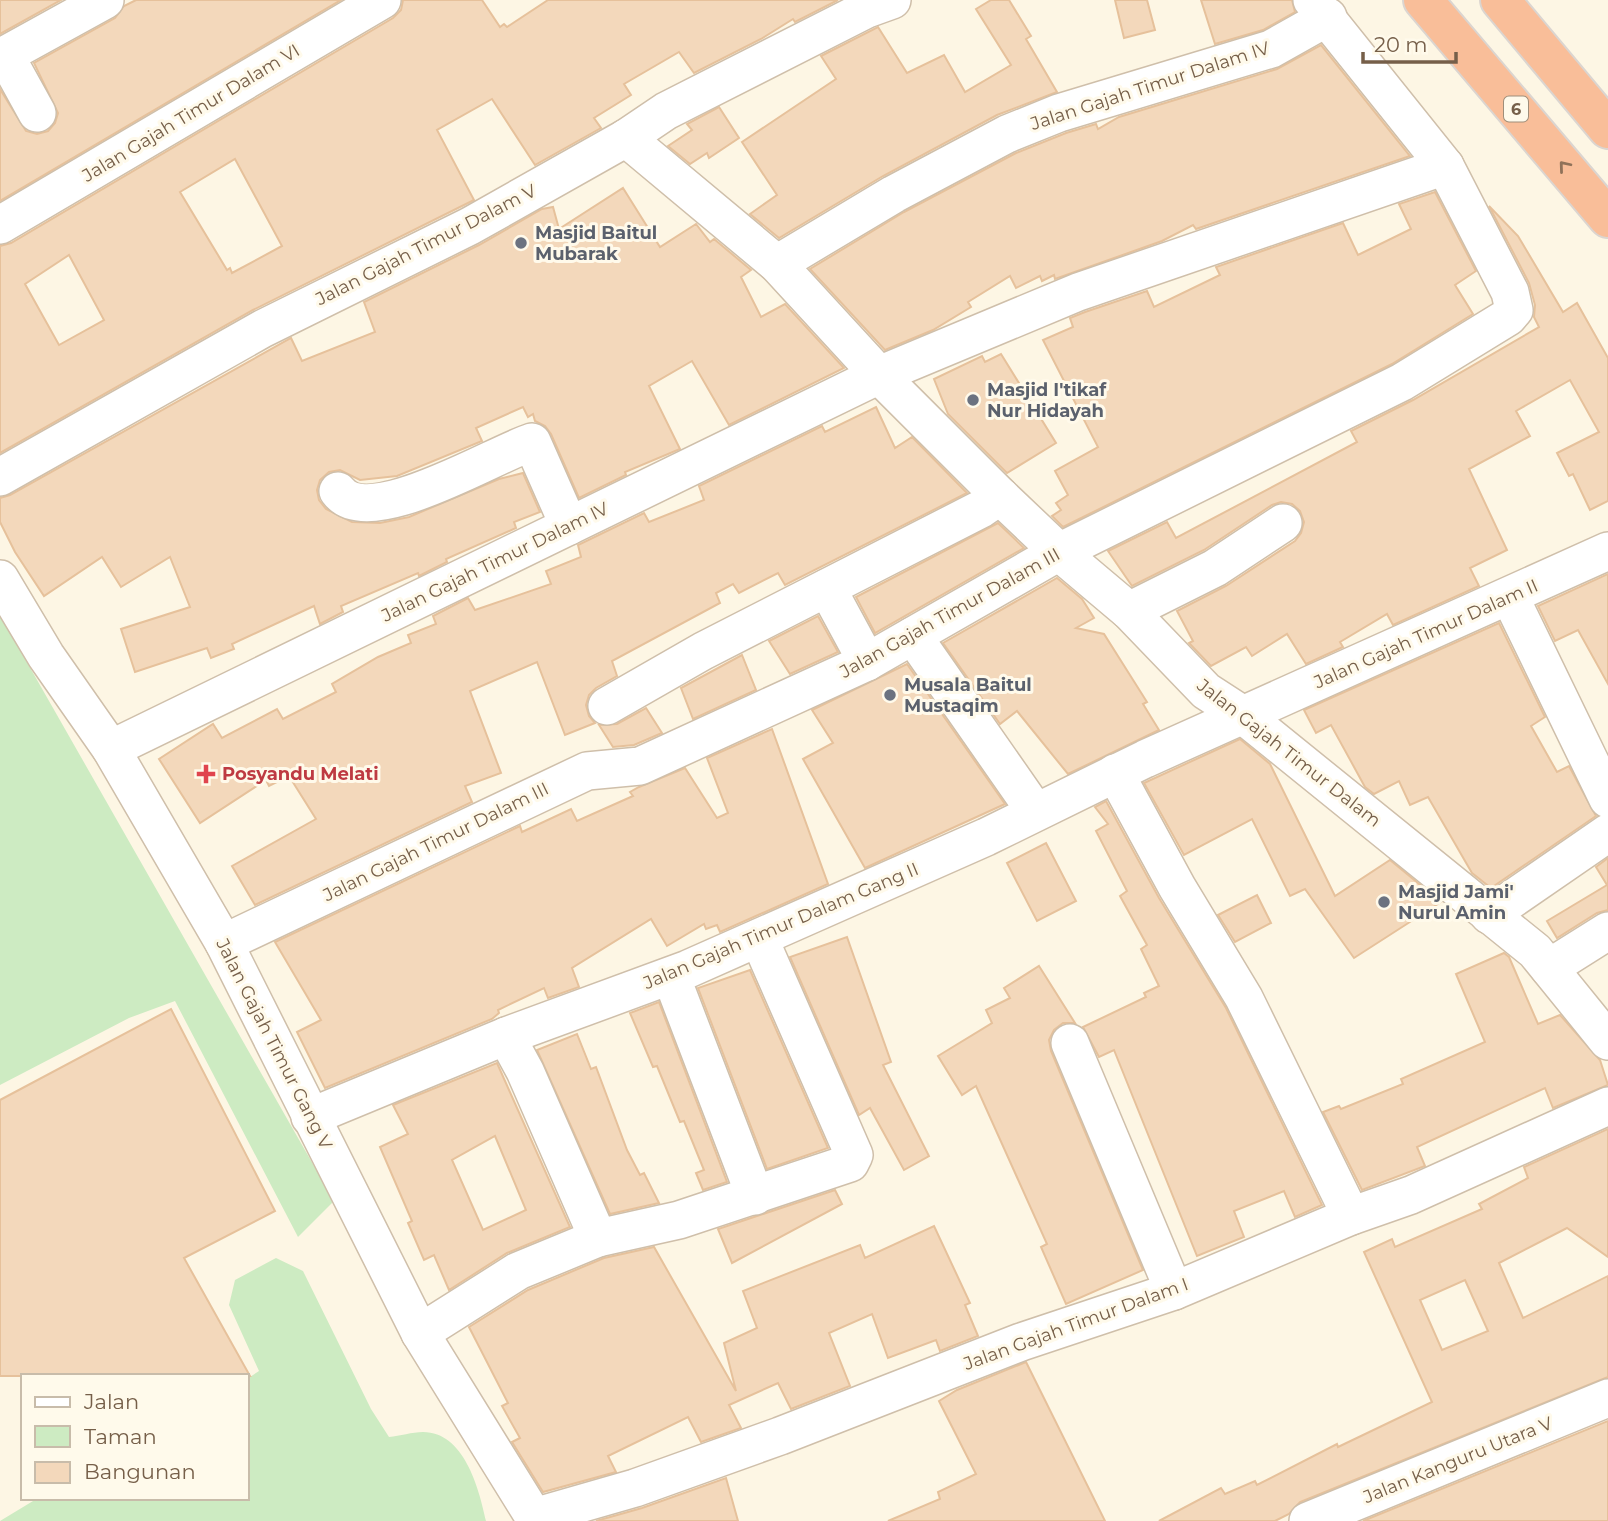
<svg xmlns="http://www.w3.org/2000/svg" width="1608" height="1521" viewBox="0 0 1608 1521" font-family="Montserrat,sans-serif">
<style>
.green{fill:#cdebc2}
.building{fill:#f3d8bb;stroke:#e6c19b;stroke-width:2;fill-rule:evenodd}
.lines{fill:none;stroke-linecap:round;stroke-linejoin:round}
.minor-casing{stroke:#cfbfaa;stroke-width:40}
.motorway-casing{stroke:#dbd5d0;stroke-width:42}
.minor{stroke:#fff;stroke-width:37}
.motorway{stroke:#f9be99;stroke-width:38}
.oneway{stroke:#907259}
.worship-dot{fill:#6b7280;stroke:#fffaeb;stroke-width:2.5}
.health-dot{fill:#e0444e;stroke:#fffaeb;stroke-width:2.5}
.labels{text-anchor:middle;dominant-baseline:central;stroke-width:6;stroke-linejoin:round;paint-order:stroke}
.shield{fill:#fffaeb;stroke:#9f8e7a;stroke-width:2}
.shield-label{font-size:16px;font-weight:bold;fill:#765f49}
.street-label{font-size:18px;fill:#765f49;stroke:#fffaeb}
.worship-label{font-size:18px;font-weight:bold;fill:#5b616d;stroke:#fffaeb;text-anchor:start}
.health-label{font-size:18px;font-weight:bold;fill:#be3a42;stroke:#fffaeb;text-anchor:start}
</style>
<rect width="100%" height="100%" fill="#fdf6e4"/>
<g class="green">
<path d="M0 615 334 1201 298 1237 175 1001 129 1018 0 1085Z"/>
<path d="M276 1258 303 1271 371 1409 389 1437C400 1436 412 1432 423 1432 464 1432 479 1488 486 1521H0L38 1498H247V1379L259 1371 229 1305 235 1280Z"/>
</g>
<g class="building">
<path d="M0 0H61L0 34Z"/>
<path d="M136 0H341L0 201V89L26 131 37 134 48 131 55 123 58 113 34 63 115 18 124 6Z"/>
<path d="M403 0H482L500 27 504 24 507 27 548 0H838L795 22 793 19 761 39 694 73 679 52 624 84 631 95 594 118 601 128 535 165 492 99 437 130 474 200 253 310 0 453V246L11 243 393 18 401 10ZM235 159 282 246 232 273 230 268 227 270 180 192ZM69 255 104 320 59 345 25 284Z"/>
<path d="M991 0H1009L1031 36 1026 39 1057 92 997 115 883 176 779 238 750 214 777 195 742 142 836 79 821 56 878 27 907 73 944 55 965 92 1011 65 976 9Z"/>
<path d="M1115 0H1147L1155 30 1124 38Z"/>
<path d="M1201 0H1292L1295 12 1263 30 1215 44Z"/>
<path d="M1321 45 1410 156 1196 229 1193 225 1162 241 1055 279 1054 275 1042 281 1040 276 1016 288 1010 276 968 302 971 307 933 330 885 350 810 269 904 212 1016 153 1066 133 1096 124 1098 129 1119 117 1277 69Z"/>
<path d="M719 107 739 138 709 158 707 153 690 164 668 146 692 130 687 124Z"/>
<path d="M623 188 660 247 696 224 710 242 714 239 751 270 741 277 761 317 785 304 844 368 729 425 692 361 649 386 680 449 625 472 626 475 579 498 551 434 545 426 535 421 533 414 528 417 523 407 476 428 482 441 397 476 360 480 340 470 329 472 320 480 317 490 319 500 326 509 352 522 380 523 409 517 499 479 523 473 540 512 514 522 516 528 446 559 447 562 419 576 418 573 341 606 343 612 320 624 314 606 232 644 234 649 211 658 207 648 135 672 121 629 190 607 170 557 121 587 102 557 44 596 15 552 0 522V498L10 495 291 338 302 361 375 332 364 302 479 245 542 209 553 207 559 229Z"/>
<path d="M1435 192 1476 271 1455 285 1473 314 1392 364 1063 527 1052 516 1061 510 1056 503 1068 495 1055 471 1098 447 1043 340 1073 327 1070 318 1085 312 1147 291 1154 307 1220 275 1216 267 1343 223 1358 255 1411 229 1399 204Z"/>
<path d="M1489 206 1518 236 1563 312 1577 303 1608 358V501L1590 510 1573 474 1569 476 1557 453 1599 432 1570 380 1516 411 1530 436 1469 469 1507 550 1470 568 1479 586 1393 625 1387 614 1340 642 1343 647 1306 664 1287 634 1252 656 1246 647 1211 666 1189 643 1193 641 1177 611 1226 586 1295 541 1301 533 1304 522 1300 511 1292 504 1281 502 1272 505 1204 550 1132 586 1108 551 1167 522 1176 538 1357 442 1351 431 1413 400 1539 327 1534 317 1535 305 1529 283Z"/>
<path d="M1001 354 1056 443 1007 473 948 414 934 379 982 356 985 362Z"/>
<path d="M876 407 895 448 912 437 967 493 785 585 778 573 739 593 733 584 716 593 720 603 612 661 617 676 596 688 589 695 586 705 589 716 595 723 565 735 537 662 470 691 501 773 465 786 472 802 255 905 232 866 316 819 289 776 269 786 266 780 200 823 159 759 213 724 222 738 277 709 283 719 336 692 332 684 378 657 411 643 408 635 436 624 433 616 468 598 475 610 551 584 546 571 581 557 578 545 644 513 649 522 704 500 699 486 822 426 825 432Z"/>
<path d="M998 523 1024 548 875 633 856 597Z"/>
<path d="M1608 574V684L1578 630 1555 641 1538 606Z"/>
<path d="M1057 578 1082 599 1094 618 1076 628 1104 634 1147 702 1143 704 1159 730 1068 774 1017 711 1000 724 943 643Z"/>
<path d="M818 616 838 652 790 674 769 641Z"/>
<path d="M1499 623 1545 717 1531 726 1557 772 1569 766 1596 816 1491 888 1472 873 1428 797 1410 805 1399 781 1374 794 1365 787 1331 725 1316 733 1304 710Z"/>
<path d="M742 655 756 690 693 719 681 688Z"/>
<path d="M907 664 1005 804 865 868 803 759 833 743 812 710Z"/>
<path d="M646 708 662 733 634 745 613 747 599 725 617 724Z"/>
<path d="M772 729 828 884 720 932 717 925 706 929 704 924 667 946 651 919 572 968 579 987 548 998 544 988 498 1010 499 1013 492 1019 325 1088 297 1032 321 1020 275 942 520 826 522 832 571 809 577 821 633 796 630 792 639 787 685 768 717 818 728 813 707 758Z"/>
<path d="M1240 739 1270 764 1335 896 1390 860 1441 902 1354 958 1305 889 1290 896 1252 819 1184 855 1144 783Z"/>
<path d="M1106 801 1159 898 1226 1008 1322 1205 1295 1217 1284 1191 1234 1211 1244 1237 1197 1256 1114 1050 1099 1057 1083 1027 1146 997 1144 993 1159 986 1141 949 1147 945 1120 896 1127 891 1096 831 1108 824 1095 807Z"/>
<path d="M1046 843 1076 901 1037 921 1007 863Z"/>
<path d="M1608 858V910L1597 913 1557 938 1547 921 1607 885 1596 867Z"/>
<path d="M1257 895 1271 923 1235 942 1218 915Z"/>
<path d="M847 937 891 1062 883 1065 929 1156 904 1170 870 1108 859 1115 790 957Z"/>
<path d="M1504 953 1509 957 1538 1024 1560 1015 1600 1060 1608 1085 1553 1108 1545 1088 1417 1147 1425 1166 1362 1190 1323 1112 1339 1106 1341 1109 1403 1084 1401 1079 1485 1042 1456 974Z"/>
<path d="M1039 966 1075 1023H1063L1054 1030 1049 1040 1051 1051 1143 1270 1066 1304 1041 1247 1047 1244 976 1086 962 1095 938 1056 992 1023 986 1010 1010 998 1004 988Z"/>
<path d="M750 970 828 1148 767 1169 698 988Z"/>
<path d="M659 1002 727 1182 703 1190 696 1173 704 1170 684 1121 680 1122 657 1066 653 1067 630 1013Z"/>
<path d="M171 1009 275 1211 184 1258 250 1376H0V1100Z"/>
<path d="M577 1034 591 1069 596 1067 627 1150 640 1175 644 1173 659 1203 610 1214 537 1050Z"/>
<path d="M497 1063 570 1227 507 1253 449 1290 434 1255 424 1260 408 1223 412 1221 380 1147 408 1134 393 1105ZM495 1136 526 1210 483 1230 452 1160Z"/>
<path d="M1608 1129V1257L1567 1228 1499 1263 1523 1318 1608 1276V1377L1300 1502 1289 1514 1275 1521H1159L1221 1488 1225 1494 1255 1481 1257 1485 1337 1444 1338 1447 1432 1402 1364 1252 1392 1239 1395 1247 1482 1209 1479 1204 1528 1178 1524 1167ZM1465 1280 1488 1331 1442 1350 1420 1300Z"/>
<path d="M835 1190 842 1204 732 1263 718 1229Z"/>
<path d="M934 1226 970 1303 965 1305 978 1336 940 1351 936 1340 888 1358 872 1314 829 1333 850 1386 791 1409 778 1383 729 1405 741 1428 701 1442 688 1417 608 1456 616 1472 543 1492 512 1442 520 1438 502 1406 508 1403 469 1327 528 1290 604 1258 654 1247 736 1391 724 1343 757 1328 743 1291 860 1245 865 1258Z"/>
<path d="M1026 1362 1105 1521H888L940 1499 938 1492 976 1474 939 1401 957 1390Z"/>
<path d="M1608 1421V1521H1363Z"/>
<path d="M726 1478 738 1521H596L642 1508Z"/>
</g>
<g class="lines">
<g class="minor-casing">
<g id="minor">
<path d="M37 113 5 55 105 0"/>
<path d="M626 138 777 264 879 375 1000 496 1059 552 1129 611 1206 691 1243 715 1535 951 1608 1041"/>
<path d="M0 225 382 0"/>
<path d="M777 264 894 194 1007 134 1059 113 1271 49 1328 17"/>
<path d="M0 477 262 329 470 226 626 138 666 111 867 9 892 0"/>
<path d="M338 491C368 532 494 454 532 442L569 526"/>
<path d="M0 579 46 656 111 749 224 943 420 1333 534 1517"/>
<path d="M827 588 867 662"/>
<path d="M1510 597 1608 799"/>
<path d="M1129 611 1215 568 1283 523"/>
<path d="M913 636 1035 811"/>
<path d="M607 706 703 651 981 509 1000 496"/>
<path d="M111 749 879 375 1078 292 1445 166"/>
<path d="M1115 773 1177 887 1244 998 1351 1216"/>
<path d="M1489 915 1608 833"/>
<path d="M224 943 587 771 640 766 867 662 1059 552 1402 382 1508 317 1514 310 1510 292 1445 166 1312 0"/>
<path d="M1549 968 1608 931"/>
<path d="M671 976 755 1196"/>
<path d="M1070 1043 1174 1291"/>
<path d="M310 1117 506 1036 688 969 986 837 1145 759 1608 551"/>
<path d="M598 1238 679 1220 850 1163 854 1155 759 938"/>
<path d="M420 1333 518 1271 598 1238 525 1071 506 1036"/>
<path d="M534 1517 635 1488 780 1436 1021 1342 1174 1291 1351 1216 1411 1195 1608 1106"/>
<path d="M1308 1521 1608 1398"/>
</g>
</g>
<g class="motorway-casing">
<g id="motorway">
<path d="M1423 0 1608 218"/>
<path d="M1500 0 1608 129"/>
</g>
</g>
<use href="#minor" class="minor"/>
<use href="#motorway" class="motorway"/>
</g>
<defs><path id="oneway-chevron" d="M-2-3.5L2.5 0L-2 3.5" fill="none" stroke-width="1.6" stroke-linecap="round" stroke-linejoin="round" transform="scale(1.75)"/></defs>
<use class="oneway" href="#oneway-chevron" transform="translate(1564 166) rotate(-130)"/>
<g class="worship-dot">
<circle cx="521" cy="243" r="7"/>
<circle cx="973" cy="400" r="7"/>
<circle cx="890" cy="695" r="7"/>
<circle cx="1384" cy="902" r="7"/>
</g>
<path class="health-dot" d="M202.5 763.5h7v7h7v7h-7v7h-7v-7h-7v-7h7z"/>
<g class="labels">
<rect class="shield" x="1504" y="96.5" width="24" height="25" rx="5"/>
<g class="shield-label">
<text x="1516" y="109">6</text>
</g>
<g class="street-label">
<text transform="translate(1150 86) rotate(-18)">Jalan Gajah Timur Dalam IV</text>
<text transform="translate(191 113) rotate(-31)">Jalan Gajah Timur Dalam VI</text>
<text transform="translate(426 245) rotate(-27)">Jalan Gajah Timur Dalam V</text>
<text transform="translate(495 562) rotate(-26)">Jalan Gajah Timur Dalam IV</text>
<text transform="translate(950 613) rotate(-29)">Jalan Gajah Timur Dalam III</text>
<text transform="translate(1426 634) rotate(-24)">Jalan Gajah Timur Dalam II</text>
<text transform="translate(1289 753) rotate(38)">Jalan Gajah Timur Dalam</text>
<text transform="translate(436 842) rotate(-26)">Jalan Gajah Timur Dalam III</text>
<text transform="translate(781 926) rotate(-23)">Jalan Gajah Timur Dalam Gang II</text>
<text transform="translate(274 1044) rotate(63)">Jalan Gajah Timur Gang V</text>
<text transform="translate(1076 1324) rotate(-20)">Jalan Gajah Timur Dalam I</text>
<text transform="translate(1458 1460) rotate(-22)">Jalan Kanguru Utara V</text>
</g>
<g class="worship-label">
<text x="535" y="233">Masjid Baitul<tspan x="535" dy="21">Mubarak</tspan></text>
<text x="987" y="390">Masjid I'tikaf<tspan x="987" dy="21">Nur Hidayah</tspan></text>
<text x="904" y="685">Musala Baitul<tspan x="904" dy="21">Mustaqim</tspan></text>
<text x="1398" y="892">Masjid Jami'<tspan x="1398" dy="21">Nurul Amin</tspan></text>
</g>
<g class="health-label">
<text x="222" y="774">Posyandu Melati</text>
</g>
</g>
<rect x="21" y="1374" width="228" height="126" fill="#fffaeb" stroke="#c8bcaa" stroke-width="2"/>
<rect x="35" y="1397" width="35" height="10" fill="#ffffff" stroke="#c8bcaa" stroke-width="2"/>
<text x="84" y="1409" font-size="21" fill="#765f49">Jalan</text>
<rect x="35" y="1426" width="35" height="21" fill="#cdebc2" stroke="#c8bcaa" stroke-width="2"/>
<text x="84" y="1444" font-size="21" fill="#765f49">Taman</text>
<rect x="35" y="1462" width="35" height="21" fill="#f3d8bb" stroke="#c8bcaa" stroke-width="2"/>
<text x="84" y="1479" font-size="21" fill="#765f49">Bangunan</text>
<path d="M1363 52v10h93v-10" fill="none" stroke="#765f49" stroke-width="3.5"/>
<text x="1374" y="52" font-size="21" fill="#765f49" stroke="#fffaeb" stroke-width="5" paint-order="stroke">20 m</text>
</svg>
